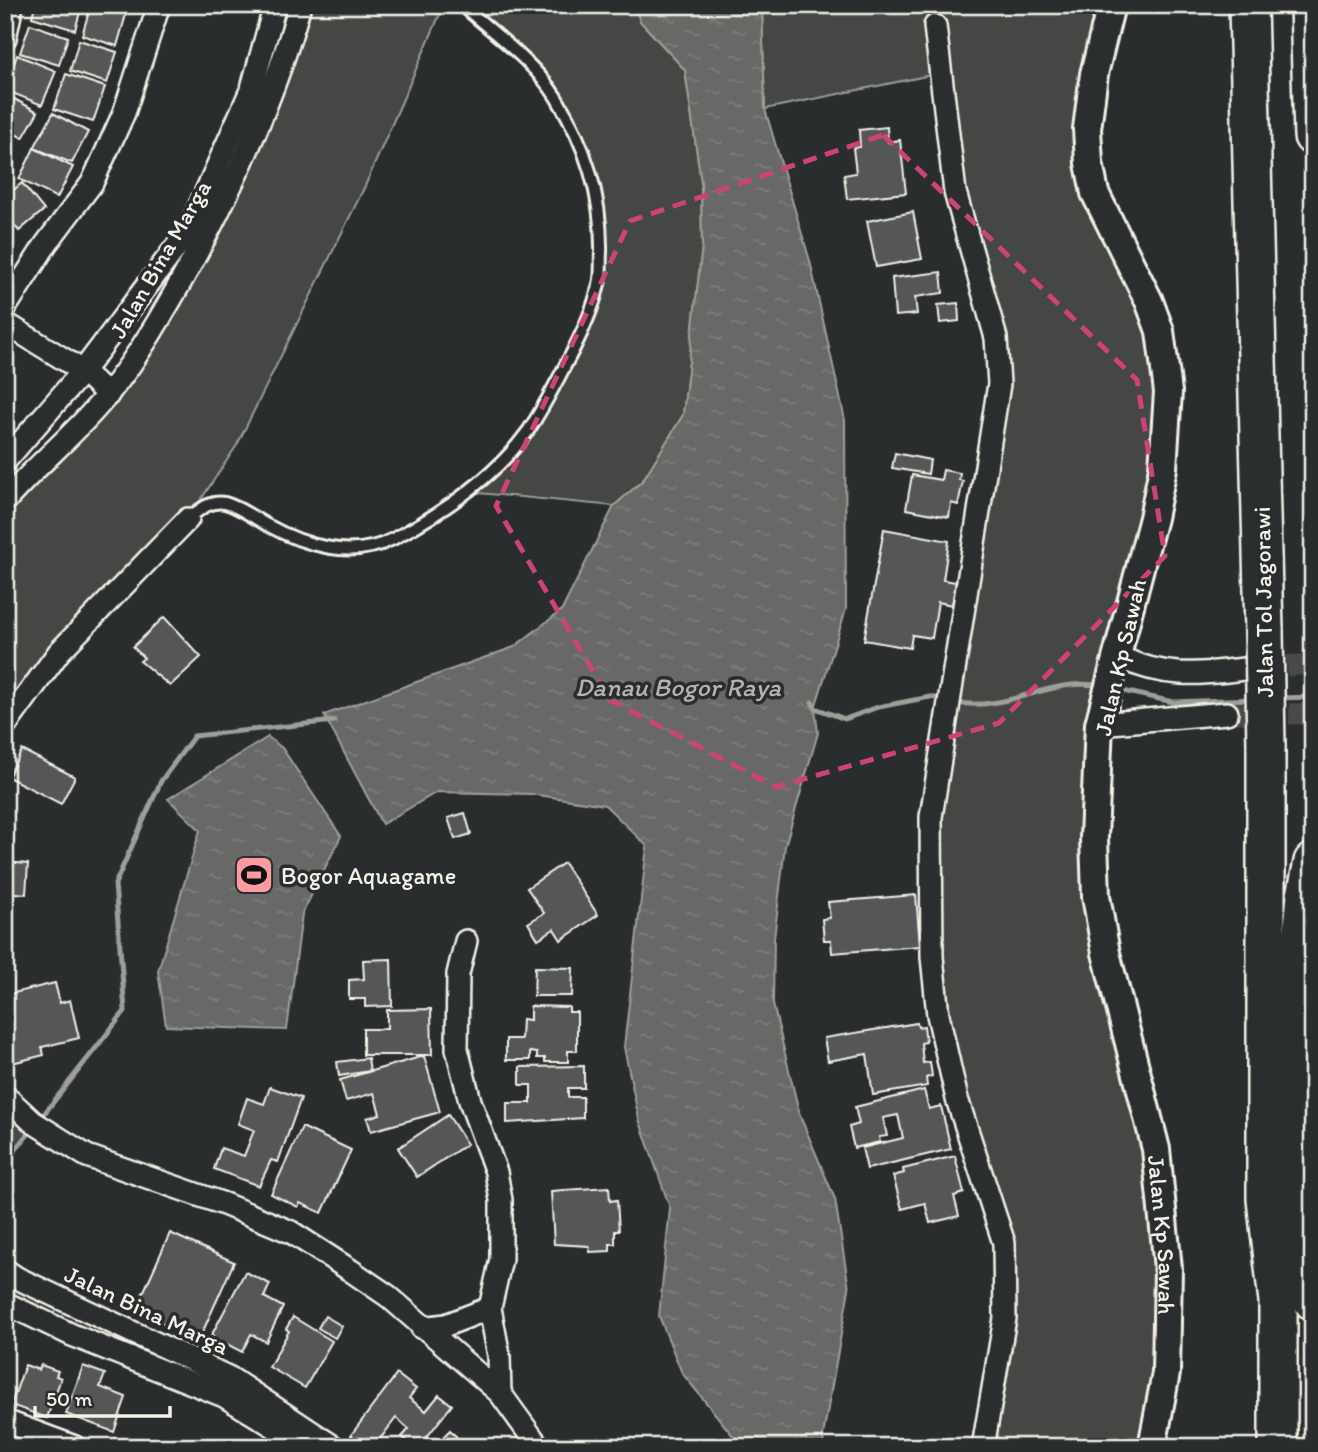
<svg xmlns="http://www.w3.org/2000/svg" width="1318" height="1452" viewBox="0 0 1318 1452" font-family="Itim,sans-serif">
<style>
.green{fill:#444645;stroke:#9c9c96;stroke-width:2}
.water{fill:url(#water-ripples);stroke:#9f9f9a;stroke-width:2}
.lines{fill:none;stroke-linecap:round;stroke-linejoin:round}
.stream{stroke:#9f9f9a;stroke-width:5}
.building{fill:#555756;stroke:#f4f1e8;stroke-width:2}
.minor-tunnel{stroke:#484a4a;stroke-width:21;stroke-dasharray:21 10;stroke-linecap:butt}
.service-casing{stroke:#f4f1e8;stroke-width:16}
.minor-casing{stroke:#f4f1e8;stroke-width:26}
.tertiary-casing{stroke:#f4f1e8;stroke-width:32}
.motorway-casing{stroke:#f4f1e8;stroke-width:42}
.service{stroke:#2a2d2e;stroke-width:10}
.minor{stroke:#2a2d2e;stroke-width:21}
.tertiary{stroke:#2a2d2e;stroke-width:26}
.motorway{stroke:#2a2d2e;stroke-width:37}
.motorway-bridge-casing{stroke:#f4f1e8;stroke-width:42;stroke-linecap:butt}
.motorway-bridge{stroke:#2a2d2e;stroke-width:37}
.marked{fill:none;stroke:#cc4377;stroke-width:5;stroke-dasharray:14 9;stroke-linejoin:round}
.labels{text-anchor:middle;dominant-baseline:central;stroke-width:7;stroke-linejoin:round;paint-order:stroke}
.street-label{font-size:24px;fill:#f4f1e8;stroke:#2a2d2e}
.poi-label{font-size:24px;fill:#f4f1e8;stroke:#2a2d2e;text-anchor:start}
.water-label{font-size:26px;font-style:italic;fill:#b5b3ae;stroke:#2a2d2e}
</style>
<defs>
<pattern id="water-ripples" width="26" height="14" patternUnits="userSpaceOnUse" patternTransform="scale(1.75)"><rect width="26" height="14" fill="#676866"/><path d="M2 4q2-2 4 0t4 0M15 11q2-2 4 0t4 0" fill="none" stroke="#7d7e7c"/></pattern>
</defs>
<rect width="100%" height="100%" fill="#2a2d2e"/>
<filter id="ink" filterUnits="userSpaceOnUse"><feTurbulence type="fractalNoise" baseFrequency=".0143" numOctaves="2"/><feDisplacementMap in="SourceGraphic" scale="14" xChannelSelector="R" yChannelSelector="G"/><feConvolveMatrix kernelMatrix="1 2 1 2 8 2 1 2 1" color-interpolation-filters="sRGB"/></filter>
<g filter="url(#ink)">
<g class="green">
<path d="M299 5H444L365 186 237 445 188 519 5 726V501L55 453 172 298Z"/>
<path d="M462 5H634L640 21 685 70 701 182 702 246 683 415 643 480 614 506 468 492 527 432 553 390 600 283 593 173 554 94Z"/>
<path d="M762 5H930L936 42 935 26 941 5H1111L1089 163 1149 301 1168 392 1119 657 1096 898 1168 1269 1152 1447H983L1004 1243 957 1099 930 880 999 384 941 73 765 109Z"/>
<path d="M5 1096 37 1124 5 1164Z"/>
</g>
<g class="water">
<path d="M634 5H762L765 109 810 261 845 420 846 609 815 708 818 733 785 846 774 939 773 1004 800 1116 835 1199 849 1289 823 1436 824 1447H742L682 1373 659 1316 670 1208 639 1119 624 1047 647 846 605 805 531 794 437 792 382 824 324 715 514 647 562 610 614 506 643 480 683 415 702 246 701 182 685 70 640 21Z"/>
<path d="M268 737 282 748 341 836 302 914 287 1030 166 1026 158 971 200 830 168 799Z"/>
</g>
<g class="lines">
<g class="stream">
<path d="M1114 689 1173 702 1254 699"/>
<path d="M1277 698 1313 697"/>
<path d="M812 702 815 708 845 719 878 707 930 697 944 700"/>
<path d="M953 702C1004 714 1052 676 1101 686"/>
<path d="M40 1119 125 1011 115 884 161 781 194 736 334 721"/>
<path d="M5 1163 34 1127"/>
</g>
</g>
<g class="building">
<path d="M35 5H82L75 30 32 17Z"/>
<path d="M91 5H108L127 11 117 46 82 35Z"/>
<path d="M30 24 68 37 59 65 20 53Z"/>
<path d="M79 40 117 52 107 83 70 71Z"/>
<path d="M17 55 56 71 42 105 5 90Z"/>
<path d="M66 74 105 87 93 122 54 109Z"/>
<path d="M7 95 38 112 23 138 5 129Z"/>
<path d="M53 113 88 132 72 163 34 148Z"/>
<path d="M887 127 888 142 900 140 906 193 847 199 844 175 856 173 853 148 860 147 859 130Z"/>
<path d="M34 148 73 167 57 198 19 179Z"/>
<path d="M22 183 44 210 19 231 5 214V197Z"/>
<path d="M913 212 922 259 876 267 867 221Z"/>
<path d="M941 272 943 293 915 297 917 314 895 316 892 278Z"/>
<path d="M958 303 959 321 940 323 938 305Z"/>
<path d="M895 453 930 460 928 474 892 468Z"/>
<path d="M943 470 960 473 959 480 963 481 958 505 951 503 949 517 906 509 912 475 941 480Z"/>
<path d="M884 529 949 541 943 580 956 582 952 605 938 602 932 638 912 635 910 648 864 640Z"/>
<path d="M164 617 201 657 170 686 140 661 144 658 133 647Z"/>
<path d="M22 750 75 777 61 804 8 777Z"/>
<path d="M465 813 471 834 455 839 448 818Z"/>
<path d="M5 862 28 864 26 894 5 892Z"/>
<path d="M564 863 598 915 561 940 554 929 538 939 528 923 544 913 527 888Z"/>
<path d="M916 895 920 946 832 953 831 940H824L822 919 830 918 828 902Z"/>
<path d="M391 959 392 1006 365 1007V999H349V980L364 979 363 960Z"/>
<path d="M535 967 573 968 572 996H534Z"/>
<path d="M55 983 60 1003 70 1000 79 1038 42 1047 44 1055 8 1064 5 1050 10 1048 8 1039H5V995Z"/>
<path d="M530 1006 569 1007V1012H577V1051H568V1062H545V1058H537V1053L530 1052V1060H506V1039H521L522 1019 530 1020Z"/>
<path d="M431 1009 432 1055H363V1029H387V1010Z"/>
<path d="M917 1023 918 1027 924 1026 926 1042 921 1043 923 1063 930 1062 932 1076 926 1078 927 1086 873 1095 867 1054 828 1061 824 1038Z"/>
<path d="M424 1056 440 1112 371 1131 367 1118 380 1114 374 1093 346 1101 340 1080Z"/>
<path d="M368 1058 370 1071 339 1076 337 1062Z"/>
<path d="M584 1066V1088H568V1097H583V1118L507 1123V1103H531V1085H520V1067Z"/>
<path d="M270 1087 301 1098 278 1162 271 1160 259 1186 214 1169 221 1148 244 1156 254 1130 238 1124 247 1098 264 1104Z"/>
<path d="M924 1090 929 1109 941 1106 951 1149 867 1169 862 1148 903 1138 898 1115 883 1118 887 1136 879 1137 880 1142 854 1148 849 1127 859 1124 855 1107Z"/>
<path d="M448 1115 467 1144 417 1177 398 1148Z"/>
<path d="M302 1127 351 1150 322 1213 300 1203 298 1207 271 1194Z"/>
<path d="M955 1156 964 1193 954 1196 959 1216 930 1223 925 1203 902 1209 893 1176 904 1173 903 1169Z"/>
<path d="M609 1187 610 1201 617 1200 619 1231H615V1244H610V1251L590 1252 589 1246 554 1244 551 1191Z"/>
<path d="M170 1233 234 1262 199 1340 135 1311Z"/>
<path d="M245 1272 270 1284 264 1297 283 1307 266 1342 251 1334 242 1352 211 1336Z"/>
<path d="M325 1316 342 1326 335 1338 318 1328Z"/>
<path d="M293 1317 332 1341 305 1388 269 1367 289 1331 286 1329Z"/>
<path d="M25 1365 39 1370 41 1365 58 1371 56 1376 61 1378 47 1418 11 1405Z"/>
<path d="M83 1366 105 1374 100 1387 126 1397 114 1432 66 1414Z"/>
<path d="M397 1374 416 1389 409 1398 426 1411 439 1395 452 1405 419 1447H414L402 1437 409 1429 396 1418 374 1447H366L351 1435Z"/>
<path d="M450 1430 466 1447H433Z"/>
</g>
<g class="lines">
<g class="minor-tunnel">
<path d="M1256 668 1313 664"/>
<path d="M1227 713 1313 714"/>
</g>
<g class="service-casing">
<path id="service" d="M188 519C199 510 210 500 225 503 240 507 254 518 267 525 305 546 353 560 393 539 442 513 495 477 528 431 543 409 555 385 567 362 580 338 593 311 599 284 602 274 600 262 601 252 602 196 586 145 556 97 535 63 492 32 462 5"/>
</g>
<g class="minor-casing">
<g id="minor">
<path d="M935 26 955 192 996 338 999 384 931 817 932 957 938 1015 957 1099 1004 1243 1005 1318 983 1447"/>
<path d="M5 38 12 5"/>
<path d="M5 308 46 244 92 183 124 113 159 5"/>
<path d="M5 323 83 371 108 395"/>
<path d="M5 461 83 371 189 230 252 88 275 5"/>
<path d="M5 501C37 464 77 433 108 394 139 356 164 312 188 269 235 184 274 98 300 5"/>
<path d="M1119 657C1164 678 1196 675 1244 669"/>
<path d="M1099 724 1227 713"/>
<path d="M5 726 59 652 188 519"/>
<path d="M466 941 458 974 457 1049 470 1101 496 1172 501 1200V1259L490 1308 499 1356 500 1393"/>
<path d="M5 1096 33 1122 87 1156 224 1204 291 1232 350 1270 388 1296 500 1393 539 1447"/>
<path d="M5 1270 17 1278 230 1378 334 1447"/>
<path d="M5 1303 72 1335 224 1396 308 1447"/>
<path d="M422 1328 446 1325 490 1308"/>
<path d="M5 1421 75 1447"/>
</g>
</g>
<g class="tertiary-casing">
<g id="tertiary">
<path id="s1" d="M1111 5 1094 74 1087 129 1089 163 1095 193 1149 301 1160 331 1168 392 1163 468 1153 518 1099 724 1094 838 1096 896 1106 953 1156 1149 1168 1269 1166 1373 1152 1447"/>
</g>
</g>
<g class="motorway-casing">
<g id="motorway">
<path d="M1248 5 1264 631"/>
<path d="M1309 5 1313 136"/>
<path d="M1266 746V1199L1278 1301V1447"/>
<path d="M1313 862 1306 896 1298 980 1296 1087 1297 1200 1313 1301"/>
</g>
</g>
<use href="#service" class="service"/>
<use href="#minor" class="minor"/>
<use href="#tertiary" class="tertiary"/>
<use href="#motorway" class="motorway"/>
<g class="motorway-bridge-casing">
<path id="motorway-bridge" d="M1264 631 1266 746"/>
</g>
<use href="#motorway-bridge" class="motorway-bridge"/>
</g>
</g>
<path class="marked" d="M883 135 1137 380 1165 556 999 723 776 787 610 700 496 506 630 221Z"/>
<defs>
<g id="stadium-square" transform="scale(2.0125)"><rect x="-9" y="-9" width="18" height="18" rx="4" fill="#ff9aa2" stroke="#2a2d2e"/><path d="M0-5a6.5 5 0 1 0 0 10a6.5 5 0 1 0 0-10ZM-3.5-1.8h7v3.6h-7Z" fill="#111"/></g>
</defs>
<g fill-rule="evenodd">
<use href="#stadium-square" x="254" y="875"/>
</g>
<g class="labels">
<g class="street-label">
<text transform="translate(160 259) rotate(-60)">Jalan Bina Marga</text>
<text transform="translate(1263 602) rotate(-91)">Jalan Tol Jagorawi</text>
<text transform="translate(1120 657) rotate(-77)">Jalan Kp Sawah</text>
<text stroke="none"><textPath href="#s1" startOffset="1264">Jalan Kp Sawah</textPath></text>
<text transform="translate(147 1310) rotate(25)">Jalan Bina Marga</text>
</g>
<g class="poi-label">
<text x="281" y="875">Bogor Aquagame</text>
</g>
<g class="water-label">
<text x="678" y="687">Danau Bogor Raya</text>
</g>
</g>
<rect width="1318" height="1452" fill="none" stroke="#2a2d2e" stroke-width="28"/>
<rect x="14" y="14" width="1290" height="1424" fill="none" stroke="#f4f1e8" stroke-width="2.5" filter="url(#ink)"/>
<path d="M35 1406v10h135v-10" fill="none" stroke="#f4f1e8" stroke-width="3.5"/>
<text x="46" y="1406" font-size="21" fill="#f4f1e8" stroke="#2a2d2e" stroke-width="5" paint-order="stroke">50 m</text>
</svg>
